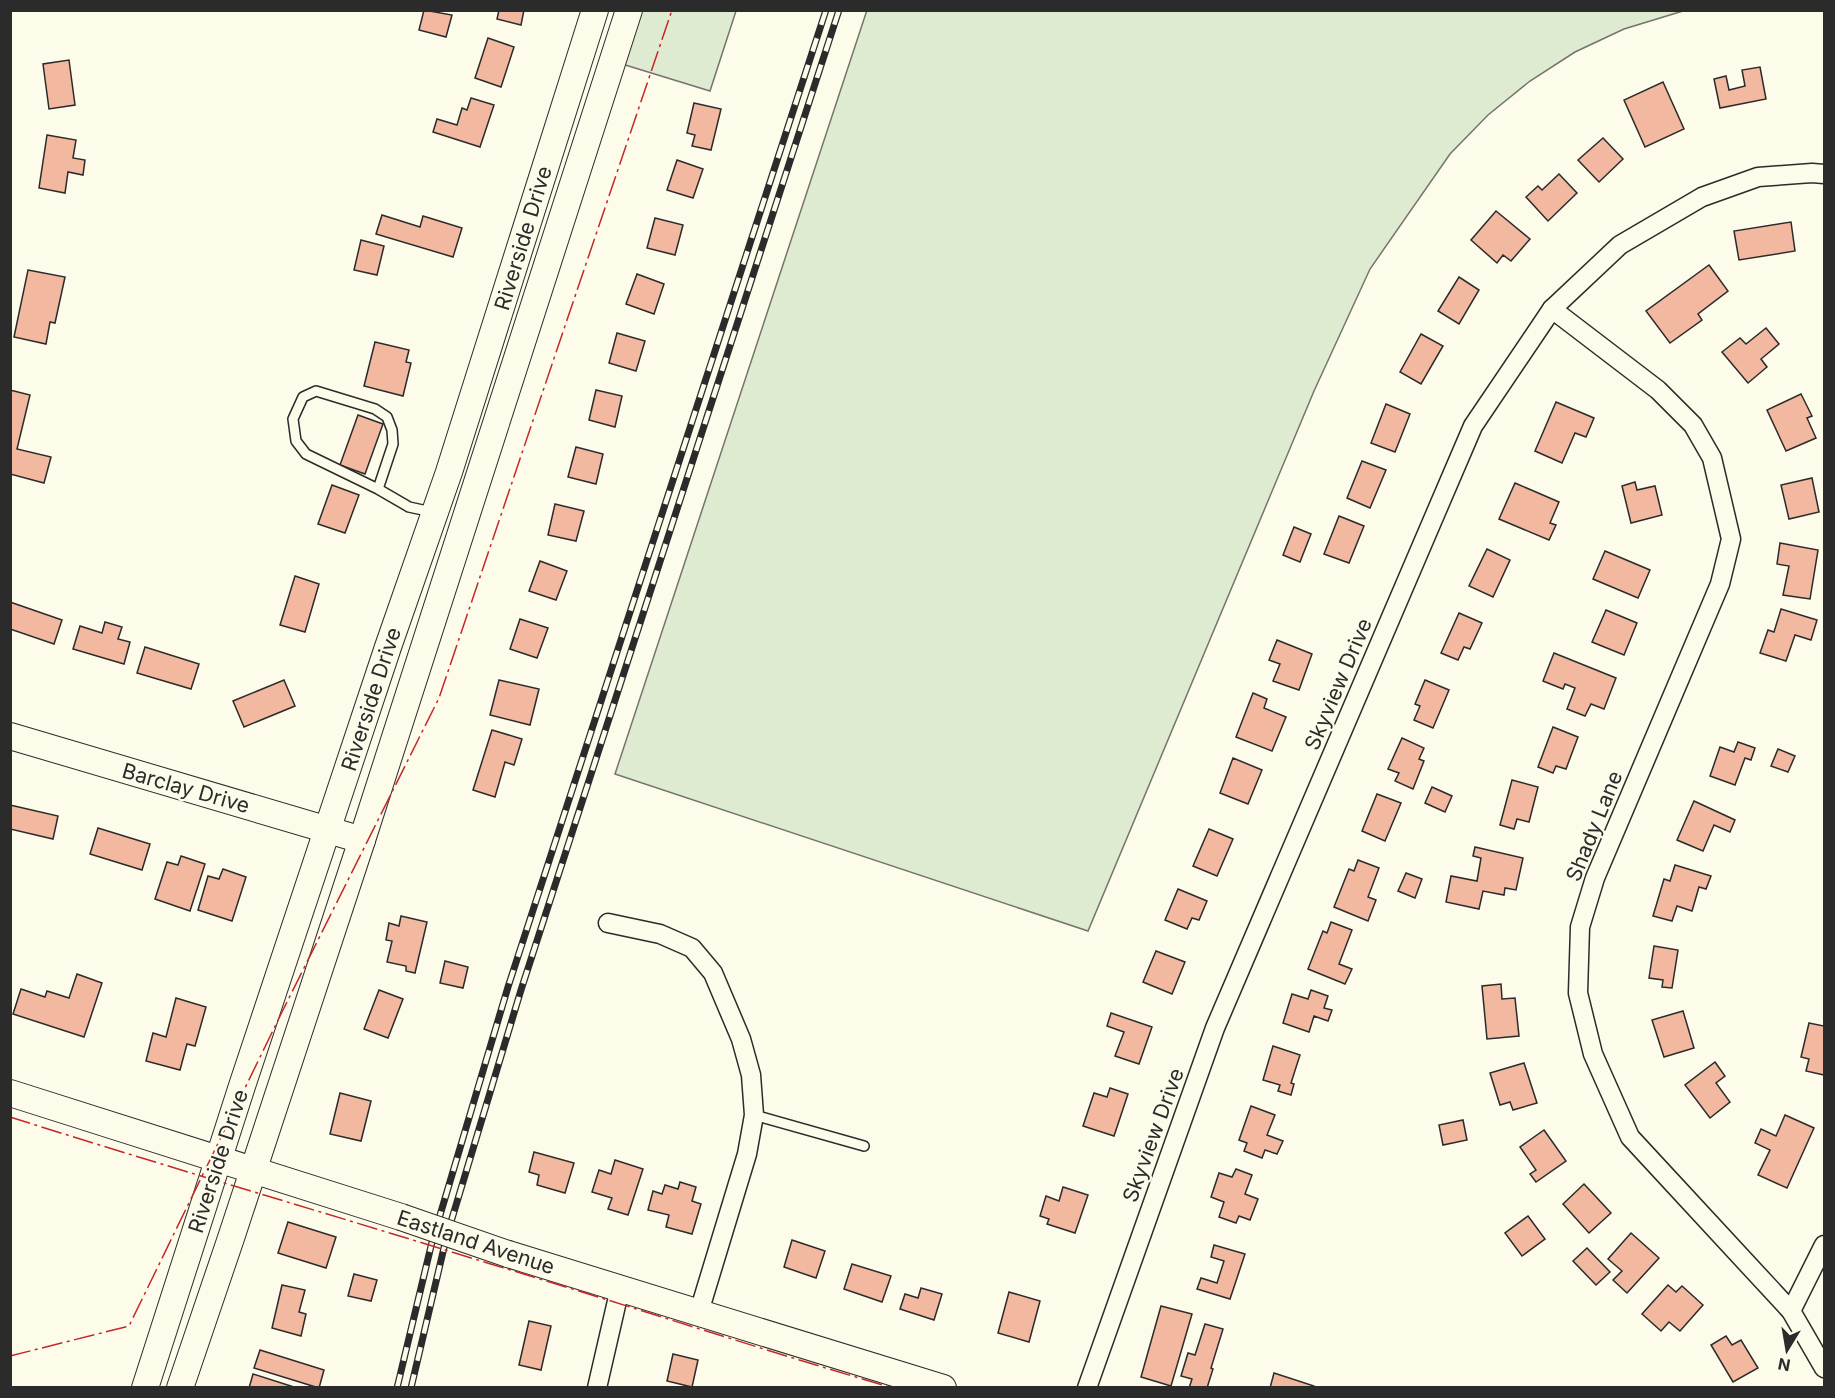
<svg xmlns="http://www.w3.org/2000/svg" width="1835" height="1398" viewBox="0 0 1835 1398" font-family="Inter,sans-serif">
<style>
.green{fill:#deebd1;stroke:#74746e;stroke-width:1.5}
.building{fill:#f2b8a0;stroke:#2b2b2b;stroke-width:1.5}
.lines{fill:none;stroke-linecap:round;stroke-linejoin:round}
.lane-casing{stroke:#2b2b2b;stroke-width:12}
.street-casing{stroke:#2b2b2b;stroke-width:21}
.secondary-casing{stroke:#2b2b2b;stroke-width:28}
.lane{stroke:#fdfbea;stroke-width:9}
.street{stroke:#fdfbea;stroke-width:18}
.secondary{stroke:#fdfbea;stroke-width:26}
.rail-casing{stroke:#2b2b2b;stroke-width:7}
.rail{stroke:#fdfbea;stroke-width:4.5;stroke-dasharray:14;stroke-linecap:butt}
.secondary-bridge-casing{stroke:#2b2b2b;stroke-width:28;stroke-linecap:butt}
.secondary-bridge{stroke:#fdfbea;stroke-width:26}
.power{stroke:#c62828;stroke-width:1.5;stroke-dasharray:21 4.5 3 4.5;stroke-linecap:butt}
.labels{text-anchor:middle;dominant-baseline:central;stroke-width:4.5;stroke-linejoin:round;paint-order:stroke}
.street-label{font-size:21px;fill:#2b2b2b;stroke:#fdfbea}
</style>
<rect width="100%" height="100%" fill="#fdfbea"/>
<g class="green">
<path d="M867 10 1683 11 1624 29 1575 52 1530 81 1488 115 1450 154 1370 269 1314 391 1088 931 615 774Z"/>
<path d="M640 11H736L710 91 622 64Z"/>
</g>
<g class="building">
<path d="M424 10 452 15 446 37 419 30Z"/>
<path d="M499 10H524L521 25 497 19Z"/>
<path d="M488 38 514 47 501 87 475 78Z"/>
<path d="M69 60 75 105 49 109 43 64Z"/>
<path d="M1760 67 1766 99 1720 108 1714 79 1726 76 1729 90 1745 86 1742 70Z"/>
<path d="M1663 82 1684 129 1645 147 1624 100Z"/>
<path d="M471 98 494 105 480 147 433 132 437 119 457 125 462 108 467 110Z"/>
<path d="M694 103 721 109 711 150 692 146 695 135 687 133Z"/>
<path d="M47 135 76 140 73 158 85 160 83 175 68 172 65 193 39 188Z"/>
<path d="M1603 138 1623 159 1599 182 1578 160Z"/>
<path d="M677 160 703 169 693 198 667 190Z"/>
<path d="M1559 174 1577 193 1548 221 1526 197 1538 186 1542 190Z"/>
<path d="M1496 211 1530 239 1511 261 1503 255 1497 263 1471 240Z"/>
<path d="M382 215 420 227 423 216 462 228 453 257 376 234Z"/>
<path d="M655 218 683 225 675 255 647 248Z"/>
<path d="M1791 222 1795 251 1739 260 1734 231Z"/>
<path d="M361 240 384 246 377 275 354 270Z"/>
<path d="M1709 265 1728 291 1698 314 1702 320 1670 343 1646 311Z"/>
<path d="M28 270 65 277 55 323 50 322 46 344 14 337Z"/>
<path d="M637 274 664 284 654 314 626 304Z"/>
<path d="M1459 277 1479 290 1459 324 1438 311Z"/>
<path d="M1766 328 1779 344 1761 359 1767 367 1748 383 1722 352 1740 338 1746 344Z"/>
<path d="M617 333 645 341 636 371 609 363Z"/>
<path d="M1421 334 1443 346 1421 384 1400 372Z"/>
<path d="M375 342 409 350 406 362 411 363 403 396 364 386Z"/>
<path d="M10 390 30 395 17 449 51 457 44 483 10 474Z"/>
<path d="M596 390 622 396 615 427 589 420Z"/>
<path d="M1801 394 1812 416 1807 418 1816 438 1786 451 1767 410Z"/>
<path d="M1556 402 1594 418 1586 437 1575 433 1562 463 1535 451Z"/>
<path d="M1386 404 1410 414 1395 452 1371 443Z"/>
<path d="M358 415 383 424 365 474 340 465Z"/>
<path d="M576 447 603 454 596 484 568 477Z"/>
<path d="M1362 461 1386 470 1370 508 1347 498Z"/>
<path d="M1812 478 1819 512 1789 519 1781 485Z"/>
<path d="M1635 482 1637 490 1655 486 1662 515 1631 523 1622 486Z"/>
<path d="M1515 483 1559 502 1550 523 1556 525 1549 540 1499 519Z"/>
<path d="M332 485 359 495 345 533 318 524Z"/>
<path d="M555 504 584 511 576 541 548 535Z"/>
<path d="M1339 516 1364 526 1349 563 1324 554Z"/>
<path d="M1294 527 1311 534 1300 562 1283 555Z"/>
<path d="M1780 543 1818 550 1810 599 1783 595 1789 566 1777 564Z"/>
<path d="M1487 549 1510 560 1493 597 1469 586Z"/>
<path d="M1605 551 1650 570 1638 598 1593 579Z"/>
<path d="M540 561 567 571 556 600 529 591Z"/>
<path d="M295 576 319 584 305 632 280 625Z"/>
<path d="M10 602 62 620 54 644 10 629Z"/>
<path d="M1781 609 1817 620 1811 640 1795 635 1786 661 1760 653 1768 630 1774 632Z"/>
<path d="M1606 610 1637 623 1624 655 1592 642Z"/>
<path d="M1459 613 1482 623 1470 649 1464 647 1458 660 1441 653Z"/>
<path d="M520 619 548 628 537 658 510 649Z"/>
<path d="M105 622 122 627 118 639 130 642 124 664 73 649 80 626 102 633Z"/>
<path d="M1277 640 1312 654 1299 690 1273 681 1280 664 1269 660Z"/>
<path d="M145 647 199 664 191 689 137 673Z"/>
<path d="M1554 653 1616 678 1604 709 1591 704 1585 716 1567 709 1575 688 1565 684 1563 689 1543 681Z"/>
<path d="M284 680 295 706 244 727 233 701Z"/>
<path d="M499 680 539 689 530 725 490 715Z"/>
<path d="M1425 680 1449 690 1433 728 1414 720 1420 706 1415 704Z"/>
<path d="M1253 693 1267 699 1264 708 1286 717 1272 751 1236 737Z"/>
<path d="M1553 727 1578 737 1566 769 1556 766 1553 773 1538 767Z"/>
<path d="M492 730 522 739 514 765 505 762 495 797 473 790Z"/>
<path d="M1402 738 1424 748 1419 759 1424 761 1413 789 1395 781 1399 773 1388 769Z"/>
<path d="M1738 742 1755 748 1751 760 1745 758 1735 785 1710 776 1720 747 1734 752Z"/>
<path d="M1778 749 1795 756 1788 772 1771 766Z"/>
<path d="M1233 758 1262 770 1248 804 1220 793Z"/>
<path d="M1512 780 1538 787 1529 822 1517 819 1514 829 1500 825Z"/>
<path d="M1432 787 1452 796 1445 812 1425 803Z"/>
<path d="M1377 794 1401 803 1385 841 1362 831Z"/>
<path d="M1694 801 1735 820 1730 832 1714 825 1703 851 1677 840Z"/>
<path d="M10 805 58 816 53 839 10 829Z"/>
<path d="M98 828 150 844 142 870 90 854Z"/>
<path d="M1209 829 1233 839 1217 876 1193 866Z"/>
<path d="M1475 847 1523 858 1516 890 1505 888 1504 895 1483 891 1479 909 1446 902 1451 876 1477 881 1481 858 1473 856Z"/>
<path d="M181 856 205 864 190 911 155 899 167 862 178 865Z"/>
<path d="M1358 860 1379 868 1368 897 1376 900 1368 921 1334 907 1349 869 1354 871Z"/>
<path d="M1675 865 1711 876 1706 889 1699 887 1692 911 1677 906 1672 921 1653 916 1664 879 1670 881Z"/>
<path d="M223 869 246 877 232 921 198 910 208 876 219 879Z"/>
<path d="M1406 873 1422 879 1415 898 1398 891Z"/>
<path d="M1178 889 1207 901 1199 920 1192 918 1187 929 1165 920Z"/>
<path d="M401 916 427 922 415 973 406 971V966L387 962 392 941 386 940 389 923 399 926Z"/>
<path d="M1331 922 1352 930 1339 964 1352 969 1345 984 1308 969 1323 931 1327 933Z"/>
<path d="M1654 946 1678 950 1672 988 1662 987 1663 980 1649 978Z"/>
<path d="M1156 951 1185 962 1172 994 1143 982Z"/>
<path d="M445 961 468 967 463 988 440 983Z"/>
<path d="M77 974 102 983 84 1037 13 1014 21 989 45 997 47 991 69 998Z"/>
<path d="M1501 984 1502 999 1515 998 1519 1036 1487 1039 1482 986Z"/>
<path d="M379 990 403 999 388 1038 364 1029Z"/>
<path d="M1311 990 1328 996 1324 1008 1332 1010 1328 1021 1314 1016 1309 1032 1283 1023 1292 994 1308 999Z"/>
<path d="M176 998 206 1007 195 1046 187 1044 180 1070 146 1061 153 1033 166 1037Z"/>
<path d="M1683 1011 1694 1048 1664 1057 1652 1020Z"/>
<path d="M1111 1013 1152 1027 1139 1064 1115 1056 1124 1032 1107 1026Z"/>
<path d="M1809 1023 1824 1026V1075L1806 1071 1809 1059 1801 1057Z"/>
<path d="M1273 1046 1300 1055 1291 1083 1294 1084 1291 1095 1278 1091 1280 1085 1263 1080Z"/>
<path d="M1715 1062 1725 1076 1716 1083 1730 1102 1710 1118 1685 1085Z"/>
<path d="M1524 1063 1537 1103 1513 1110 1510 1102 1500 1105 1490 1073Z"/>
<path d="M1110 1088 1128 1094 1114 1136 1083 1126 1094 1093 1107 1097Z"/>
<path d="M340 1093 371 1101 361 1141 330 1134Z"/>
<path d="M1251 1106 1275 1115 1267 1135 1283 1141 1277 1154 1265 1150 1262 1158 1244 1151 1247 1143 1239 1140Z"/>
<path d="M1785 1115 1814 1128 1787 1188 1758 1175 1770 1150 1755 1143 1761 1129 1776 1136Z"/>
<path d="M1463 1120 1467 1140 1443 1145 1439 1125Z"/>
<path d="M1544 1130 1566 1161 1536 1182 1530 1174 1536 1170 1520 1147Z"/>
<path d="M534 1152 574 1163 565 1193 537 1185 539 1175 529 1172Z"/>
<path d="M615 1160 643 1169 628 1215 608 1209 612 1198 592 1192 599 1170 611 1174Z"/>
<path d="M1236 1169 1252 1175 1245 1194 1258 1199 1250 1220 1239 1216 1236 1223 1219 1217 1224 1202 1211 1197 1219 1173 1232 1177Z"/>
<path d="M680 1182 696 1187 692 1201 701 1204 692 1234 666 1227 669 1215 648 1210 653 1191 662 1194 665 1185 678 1189Z"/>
<path d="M1584 1184 1611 1213 1589 1233 1563 1204Z"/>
<path d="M1063 1187 1088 1195 1075 1233 1047 1224 1049 1219 1040 1216 1046 1196 1059 1201Z"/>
<path d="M1528 1216 1545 1239 1522 1256 1505 1233Z"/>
<path d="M288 1222 336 1237 326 1268 278 1253Z"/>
<path d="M1631 1233 1659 1258 1627 1293 1613 1280 1622 1271 1608 1259Z"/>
<path d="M792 1240 825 1251 816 1278 784 1267Z"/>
<path d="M1214 1245 1245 1254 1230 1299 1197 1289 1201 1278 1217 1283 1224 1261 1211 1257Z"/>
<path d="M1587 1248 1610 1272 1596 1285 1573 1261Z"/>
<path d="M852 1264 891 1276 882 1302 844 1289Z"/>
<path d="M354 1274 377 1280 371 1301 348 1296Z"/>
<path d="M282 1285 305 1290 299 1312 306 1314 301 1336 272 1328Z"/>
<path d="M1668 1285 1676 1292 1682 1286 1703 1305 1680 1331 1669 1322 1661 1331 1642 1314Z"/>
<path d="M921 1288 942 1294 934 1320 900 1309 905 1294 918 1298Z"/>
<path d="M1009 1292 1040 1301 1029 1342 998 1333Z"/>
<path d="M1161 1306 1192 1314 1171 1386 1141 1377Z"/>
<path d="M529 1321 551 1326 541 1370 519 1365Z"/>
<path d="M1205 1324 1223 1329 1211 1368 1213 1369 1207 1388H1189L1192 1379 1181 1376 1188 1353 1195 1355Z"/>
<path d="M1726 1336 1732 1345 1741 1340 1758 1368 1733 1382 1711 1345Z"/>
<path d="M260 1350 324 1370 319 1388 254 1368Z"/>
<path d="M673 1354 698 1360 692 1387 667 1381Z"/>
<path d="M1274 1373 1314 1386V1388H1270Z"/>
<path d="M253 1374 297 1388H249Z"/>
</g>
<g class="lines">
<g class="lane-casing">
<g id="lane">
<path d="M378 489 393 444 392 430 387 417 375 409 316 391 303 397 293 419 296 441 306 454 378 489 409 507 432 512"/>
<path d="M754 1115 864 1146"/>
</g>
</g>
<g class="street-casing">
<g id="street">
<path d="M1552 309 1658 390 1693 425 1712 458 1731 539 1720 584 1595 878 1580 927 1578 993 1593 1054 1630 1137 1791 1311 1824 1368"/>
<path d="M608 923 660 934 692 948 713 973 741 1039 751 1075 754 1115 747 1154 699 1312"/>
<path d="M1791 1311 1824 1245"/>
<path d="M597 1388 620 1288"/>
<path d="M1087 1388 1215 1028 1473 426 1552 309 1620 245 1702 197 1758 177 1812 173 1824 174"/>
</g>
</g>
<g class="secondary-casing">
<g id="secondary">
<path d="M10 736 362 840"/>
<path d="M10 1093 401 1217"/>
<path d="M508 1254 943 1388"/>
<path d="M145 1388 242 1086 388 647 449 472 595 10"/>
<path d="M180 1388 231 1238 362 840 629 10"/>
</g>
</g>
<use href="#lane" class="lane"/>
<use href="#street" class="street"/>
<use href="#secondary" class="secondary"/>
<g class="rail-casing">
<g id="rail">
<path d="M397 1388 432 1242 508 987 826 10"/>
<path d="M411 1388 447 1235 521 990 839 10"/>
</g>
</g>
<use href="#rail" class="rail"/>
<g class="secondary-bridge-casing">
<path id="secondary-bridge" d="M401 1217 508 1254"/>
</g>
<use href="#secondary-bridge" class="secondary-bridge"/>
<g class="power">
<path d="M10 1117C171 1168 333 1215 494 1265 627 1305 759 1349 893 1388"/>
<path d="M10 1356 129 1326 282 1012 439 698 672 10"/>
</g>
</g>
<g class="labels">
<g class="street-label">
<text transform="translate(523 238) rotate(-73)">Riverside Drive</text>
<text transform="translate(1338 684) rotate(-67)">Skyview Drive</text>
<text transform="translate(371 699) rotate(-72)">Riverside Drive</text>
<text transform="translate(186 788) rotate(16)">Barclay Drive</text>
<text transform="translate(1594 826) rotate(-68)">Shady Lane</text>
<text transform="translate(1153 1135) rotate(-70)">Skyview Drive</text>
<text transform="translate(218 1161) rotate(-72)">Riverside Drive</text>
<text transform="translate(476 1242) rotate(18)">Eastland Avenue</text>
</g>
</g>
<rect width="1835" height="1398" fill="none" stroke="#2b2b2b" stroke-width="24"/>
<g transform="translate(1787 1350) rotate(191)" stroke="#fdfbea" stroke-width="4.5" paint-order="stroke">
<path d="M0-4.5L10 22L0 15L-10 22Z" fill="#2b2b2b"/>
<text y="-9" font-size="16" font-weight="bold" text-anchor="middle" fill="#2b2b2b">N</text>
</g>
</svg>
